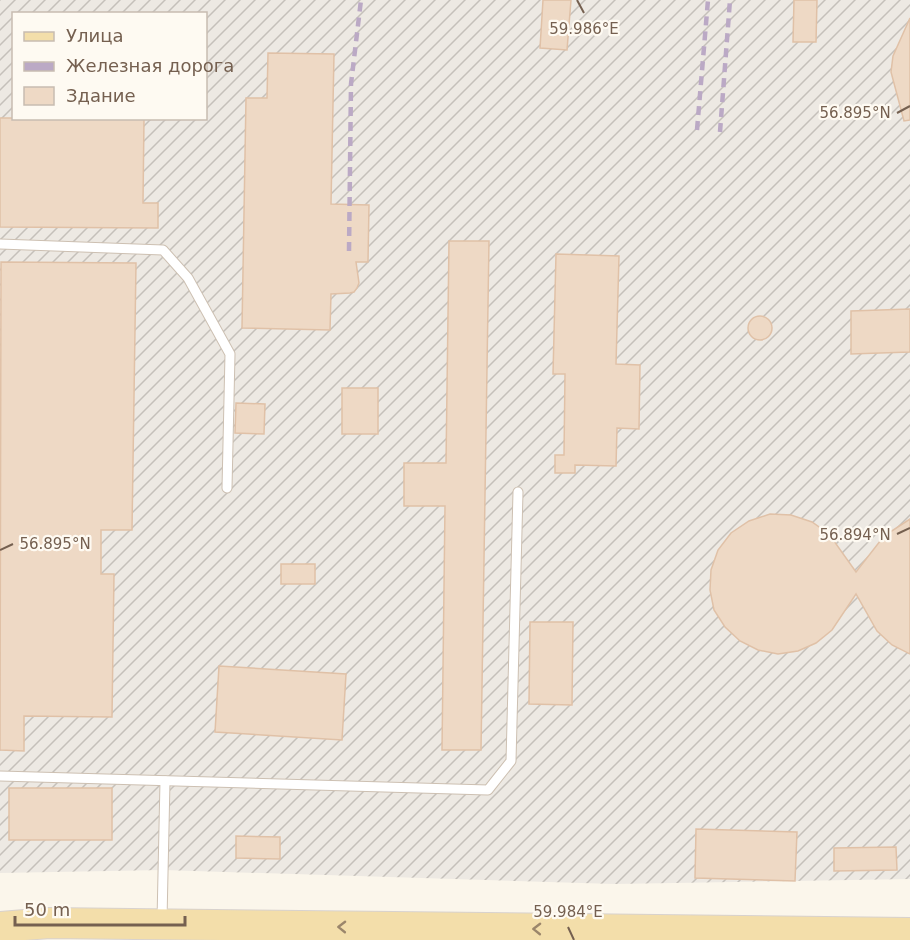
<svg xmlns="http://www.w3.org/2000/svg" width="910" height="940" viewBox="0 0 910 940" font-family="'DejaVu Sans',sans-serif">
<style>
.industrial{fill:url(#industrial-furrows);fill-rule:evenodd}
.building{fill:#eed9c5;stroke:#e0c1a7;stroke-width:1.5}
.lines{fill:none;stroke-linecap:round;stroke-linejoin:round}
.service-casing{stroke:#cdc0b2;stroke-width:11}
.primary-casing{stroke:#d8d2ce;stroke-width:32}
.service{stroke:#fff;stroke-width:9}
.primary{stroke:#f3deaa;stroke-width:30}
.rail{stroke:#bba9c5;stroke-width:4.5;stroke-dasharray:9 6;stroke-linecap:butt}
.oneway{stroke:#9b866b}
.ticks{fill:none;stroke:#756050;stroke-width:2}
.ticks-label{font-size:15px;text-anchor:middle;fill:#756050;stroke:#fefaf2;stroke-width:4.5;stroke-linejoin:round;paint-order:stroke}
</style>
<defs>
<pattern id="industrial-furrows" width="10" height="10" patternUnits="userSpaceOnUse" patternTransform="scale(1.5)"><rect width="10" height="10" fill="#ede9e3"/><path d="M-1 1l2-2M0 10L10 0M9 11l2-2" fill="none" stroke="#c5c0ba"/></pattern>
</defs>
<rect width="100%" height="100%" fill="#fbf6eb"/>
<path class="industrial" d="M0 0H910V879L614 884 163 870 0 873ZM14 14H206V118H14Z"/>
<g class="building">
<path d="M543 0H571L567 50 540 48Z"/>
<path d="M794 0H817L816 42H793Z"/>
<path d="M910 18V120L904 121 891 72 893 56Z"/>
<path d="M268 53 334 54 331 204 369 205 368 262H356L359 283 357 288 354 292 350 293 331 294 330 330 242 328 246 98H267Z"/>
<path d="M0 118H144L143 203H158V228L0 227Z"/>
<path d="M449 241H489L481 750H442L445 506H404V463H446Z"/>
<path d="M556 254 619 256 616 364 640 365 639 429 617 428 616 466 575 465V473H555V455H564L565 374H553Z"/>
<path d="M1 262 136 263 132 530H101V574H114L112 717 24 716V751L0 750Z"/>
<path d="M910 309V352L851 354V311Z"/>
<circle cx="760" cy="328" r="12"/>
<rect x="342" y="388" width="36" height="46"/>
<path d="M236 403 265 404 264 434 235 433Z"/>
<path d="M770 514 791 515 812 522 829 534 856 572 884 536 910 519V654L892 645 877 631 856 594 832 630 816 643 798 651 778 654 758 650 740 641 725 627 714 610 710 590 711 570 718 550 731 533 749 521Z"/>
<rect x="281" y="564" width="34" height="20"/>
<path d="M530 622H573L572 705 529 704Z"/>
<path d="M219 666 346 674 342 740 215 732Z"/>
<rect x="9" y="788" width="103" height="52"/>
<path d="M696 829 797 832 795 881 695 878Z"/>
<path d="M236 836 280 837V859L236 858Z"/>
<path d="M896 847 897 870 834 871V848Z"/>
</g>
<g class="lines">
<g class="service-casing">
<g id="service">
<path d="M0 244 163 250 188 278 230 354 227 488"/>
<path d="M0 776 488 790 511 761 518 492"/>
<path d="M162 920 165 781"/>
</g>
</g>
<g class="primary-casing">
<path id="primary" d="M0 927 49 923 910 933"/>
</g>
<use href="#service" class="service"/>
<use href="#primary" class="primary"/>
<g class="rail">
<path d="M697 130 708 0"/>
<path d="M720 132 730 0"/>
<path d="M349 251 351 84 361 0"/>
</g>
</g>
<defs><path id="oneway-chevron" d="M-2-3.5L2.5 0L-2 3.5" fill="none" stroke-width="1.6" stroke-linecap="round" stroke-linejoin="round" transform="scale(1.5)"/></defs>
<g class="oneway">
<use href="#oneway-chevron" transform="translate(342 927) rotate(-179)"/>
<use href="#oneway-chevron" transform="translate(537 929) rotate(-179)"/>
</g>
<path class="ticks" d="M577 0 584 13M897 113 910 106M897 534 910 528M0 550 13 544M568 927 574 940"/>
<g class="ticks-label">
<text x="584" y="34">59.986°E</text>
<text x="855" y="118">56.895°N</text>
<text x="855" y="540">56.894°N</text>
<text x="55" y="549">56.895°N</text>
<text x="568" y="917">59.984°E</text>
</g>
<rect x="12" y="12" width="195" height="108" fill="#fefaf2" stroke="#c7bcb1" stroke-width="1.5"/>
<rect x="24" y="32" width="30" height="9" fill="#f3deaa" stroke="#c7bcb1" stroke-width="1.5"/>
<text x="66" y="42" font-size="18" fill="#756050">Улица</text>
<rect x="24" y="62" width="30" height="9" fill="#bba9c5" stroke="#c7bcb1" stroke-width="1.5"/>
<text x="66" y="72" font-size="18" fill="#756050">Железная дорога</text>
<rect x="24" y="87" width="30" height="18" fill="#eed9c5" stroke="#c7bcb1" stroke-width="1.5"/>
<text x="66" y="102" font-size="18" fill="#756050">Здание</text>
<path d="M15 916v9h170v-9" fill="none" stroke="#756050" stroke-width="3"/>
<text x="24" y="916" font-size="18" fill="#756050" stroke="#fefaf2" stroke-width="4.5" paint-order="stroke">50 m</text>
</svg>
